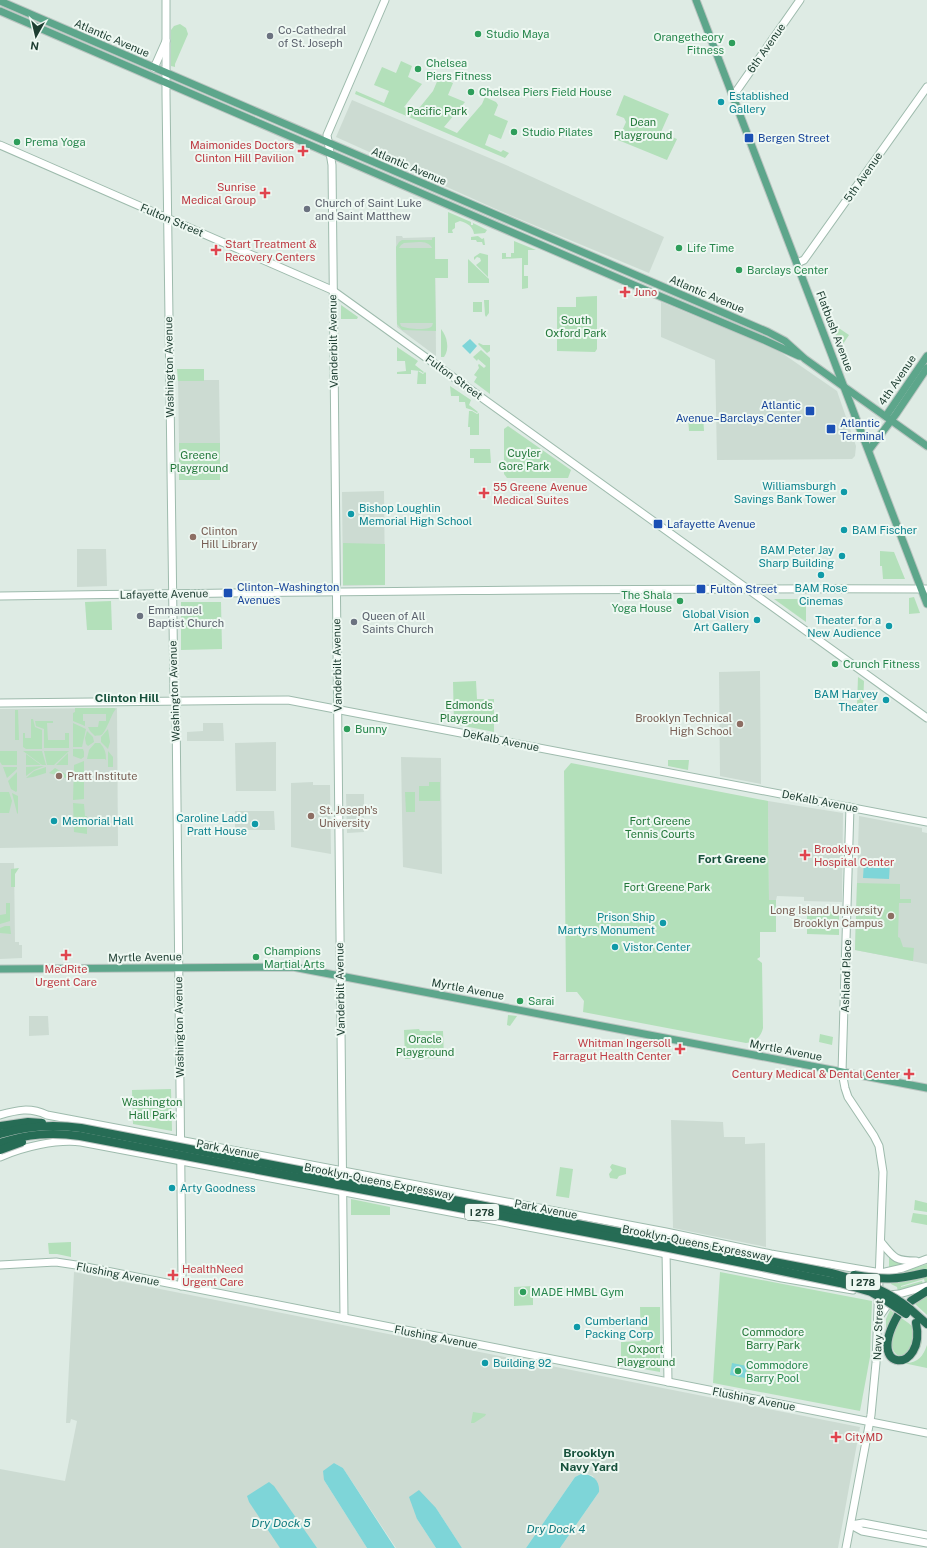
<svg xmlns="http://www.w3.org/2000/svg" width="927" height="1548" viewBox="0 0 927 1548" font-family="'Public Sans',sans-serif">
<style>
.built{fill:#ccdbd2}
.green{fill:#b3e0ba;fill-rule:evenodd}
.water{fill:#7ed5d8}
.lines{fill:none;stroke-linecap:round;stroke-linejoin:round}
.secondary-casing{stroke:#9ebbad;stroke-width:9}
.primary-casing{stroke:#bbc5c1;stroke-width:9}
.highway-casing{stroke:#bbc5c1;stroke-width:10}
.secondary{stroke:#fff;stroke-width:7}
.primary{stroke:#5da68b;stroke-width:7}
.highway{stroke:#266c55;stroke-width:8}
.highway-bridge-casing{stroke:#bbc5c1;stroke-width:10;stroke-linecap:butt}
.highway-bridge{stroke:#266c55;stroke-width:8}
.leisure-dot{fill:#2e9e5b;stroke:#eef8f2;stroke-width:1.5}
.worship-dot{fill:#6b7280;stroke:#eef8f2;stroke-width:1.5}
.culture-dot{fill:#0f9aa8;stroke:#eef8f2;stroke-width:1.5}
.transit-dot{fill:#1a4fb4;stroke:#eef8f2;stroke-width:1.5}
.health-dot{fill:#e0444e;stroke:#eef8f2;stroke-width:1.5}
.education-dot{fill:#8d6e63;stroke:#eef8f2;stroke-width:1.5}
.labels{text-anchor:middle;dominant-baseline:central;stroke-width:4;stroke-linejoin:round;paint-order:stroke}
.shield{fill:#eef8f2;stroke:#5c756b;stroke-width:1}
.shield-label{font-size:10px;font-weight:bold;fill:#1d3d31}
.worship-label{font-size:11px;fill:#5b616d;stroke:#eef8f2;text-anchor:start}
.leisure-label{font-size:11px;fill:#27864d;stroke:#eef8f2;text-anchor:start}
.street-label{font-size:11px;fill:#1d3d31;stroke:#eef8f2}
.culture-label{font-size:11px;fill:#0d838f;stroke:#eef8f2;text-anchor:start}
.park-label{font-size:11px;fill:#23783a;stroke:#eef8f2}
.transit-label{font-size:11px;fill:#164399;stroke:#eef8f2;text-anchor:start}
.health-label{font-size:11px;fill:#be3a42;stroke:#eef8f2;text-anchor:start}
.education-label{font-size:11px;fill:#785e54;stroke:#eef8f2;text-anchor:start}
.neighbourhood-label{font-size:12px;font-weight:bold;fill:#17513c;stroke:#eef8f2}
.water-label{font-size:12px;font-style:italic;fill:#117a7f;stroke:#eef8f2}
</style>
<rect width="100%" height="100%" fill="#deebe4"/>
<g class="built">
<path d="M352 100 506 165 664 237 649 273 498 210 336 137Z"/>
<path d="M396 236H402L403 238 435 237 436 356 397 327Z"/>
<path d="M661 302 779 351 837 391 856 446 855 456 852 459 717 460 715 360 661 337Z"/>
<path d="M178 380H219L220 443H179Z"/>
<path d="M384 491 385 585 343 586 342 492Z"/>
<path d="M77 549H106L107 586 77 587Z"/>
<path d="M760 671V672L761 784 720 776 719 672Z"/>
<path d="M117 708 118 846 0 848V709Z"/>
<path d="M203 723H223L224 741H187V732L203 731Z"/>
<path d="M276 742V791H236L235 743Z"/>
<path d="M401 757 441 758 442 874 403 867Z"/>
<path d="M313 782V785H330L331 854 291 847V783Z"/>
<path d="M346 794H364V832L347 833Z"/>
<path d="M768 801 843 813 842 902 804 901V897L777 896 776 900H769Z"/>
<path d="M235 811H274L275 830H235Z"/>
<path d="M859 816 922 828V832L927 833V964L855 950Z"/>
<path d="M0 863H14L15 942H19V945H22V958L0 959Z"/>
<path d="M29 1016H48L49 1035 29 1036Z"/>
<path d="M671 1120 723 1122 724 1137H745V1144L765 1143 766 1247 673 1228Z"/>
<path d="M74 1272 860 1427 838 1548H560L599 1492 593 1476 587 1474H581L575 1477 526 1548H462L436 1508 417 1519 436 1548H396L343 1468 334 1463 324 1480 367 1548H0V1469L65 1481 77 1421 71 1419 70 1423H66Z"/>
</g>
<g class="green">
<path d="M180 24 186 28 188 34 175 64V67L171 66V30L174 26Z"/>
<path d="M401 61 412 66 408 77 422 84 404 107 416 112 433 91 439 77 453 83 448 95 465 102 444 127 457 133 482 104 485 97 496 102 498 105 494 115 508 121 501 139 489 134 485 145 501 152 503 150 509 153 505 158 355 94 356 91 384 103 389 91 374 85 382 67 396 73Z"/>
<path d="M624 95 669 114 661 132 677 139 667 160 618 140 626 122 624 118 616 115Z"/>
<path d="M448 212 471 222V225H473V223L487 230 485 233 474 234C473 226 467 223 460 221L455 223V228L452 230 453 233H448Z"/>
<path d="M478 236 482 239 484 238 485 245H483L482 242H477L476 240H471V237Z"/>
<path d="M435 237V264V259H448V278H435L436 331 402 330 397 324 396 247 399 242 402 240H432V238ZM404 243C413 243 428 239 432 248H399L401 245ZM400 323H433C432 326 432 327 429 328 422 330 407 329 401 326Z"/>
<path d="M514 241 536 250H528V265H524V276H528V288L522 289V258L502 259V253H506V257H511V253H514Z"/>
<path d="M480 253 488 255V277L476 265 481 261 480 258 477 257 474 260V257Z"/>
<path d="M468 259 489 279V283H468Z"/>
<path d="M597 296V349L595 352 557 351V307H576V297Z"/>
<path d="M484 300H489V313L486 317 485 315Z"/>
<path d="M482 302V312H473V302Z"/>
<path d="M341 305 358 317 357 319H341Z"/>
<path d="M830 322 849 335 841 347Z"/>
<path d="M441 329C447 336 450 349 444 357H441Z"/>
<path d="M479 343 483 345H490V351L487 353 478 344Z"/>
<path d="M397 347 418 361 415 365 424 372 423 373 420 371 411 370V374H397V372L406 371 405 361H397Z"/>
<path d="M481 350 490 358V394L474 382 477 377 474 375 479 368 478 365 479 364 484 368 486 366 478 359 477 361 473 357Z"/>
<path d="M177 369H204V381H178Z"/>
<path d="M418 371 423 374 425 372 426 373V384H417Z"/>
<path d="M450 386 471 400 469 405 478 412 477 413 472 410 466 408 465 402H459V396H451Z"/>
<path d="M469 411H472L477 414 479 413V435H470V427H468Z"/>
<path d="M703 416 704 431H689L688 417Z"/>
<path d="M508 426 571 470 568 478H507L504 474V429Z"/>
<rect x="179" y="443" width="41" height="37"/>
<path d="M470 449H490L491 463H474V458H470Z"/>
<path d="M343 543 385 544V585H343Z"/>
<path d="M880 551 894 552 905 579H883L882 566H880Z"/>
<path d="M914 597 920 613 909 614V598Z"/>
<path d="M774 599H806V622Z"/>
<path d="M111 601 112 630H87L85 602Z"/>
<path d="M181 602H221L222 649 181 650Z"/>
<path d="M858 677 864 681 863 706H857Z"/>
<path d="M476 681 477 699H494V732L454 724 453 682Z"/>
<path d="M75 708H114L116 709C112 712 106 733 101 735 99 736 97 735 95 736L90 731 88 727H98L99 721H106V714H83V721H85V726L73 721V713L75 712Z"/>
<path d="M15 710H18L19 740H15Z"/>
<path d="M31 719H33L35 727 42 730V749H26L23 747V733H25V738H31Z"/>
<path d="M35 721H53V723H47L48 740H65V733H69V748H44V729L36 726Z"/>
<path d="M73 723 86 729 82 747H73Z"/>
<path d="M108 729 110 742 108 749 101 742V737Z"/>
<path d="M87 731 93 737 94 742 88 746 86 744 85 738Z"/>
<path d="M95 743H100C105 749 106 752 106 760L105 759H87L89 750Z"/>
<path d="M73 749H83L84 752V757L81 759 73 756Z"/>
<path d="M0 751H17V765H2L0 762Z"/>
<path d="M23 751H42L46 765H42Z"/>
<path d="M44 751H69L54 765H47Z"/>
<path d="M108 751 113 757V767H108Z"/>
<path d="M68 753V765H56Z"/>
<path d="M26 754 41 765H26Z"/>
<path d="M668 760H689L688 770 668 766Z"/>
<path d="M84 761V799L73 800 74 765Z"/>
<path d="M571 763 768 801 769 900H776V932H760V957L757 959 762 963 763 1028C761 1037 755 1042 746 1043L583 1012 584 1001 577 992H566L564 771Z"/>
<path d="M44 766 34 770 26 776V767Z"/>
<path d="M3 767H17V769L7 778Z"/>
<path d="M46 767V773L33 777 26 778 34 771Z"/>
<path d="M55 768 69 776V779L49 773Z"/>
<path d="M17 772V791L16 792 11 789 8 781Z"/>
<path d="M429 782H440V801H429V787V801H419V786H429Z"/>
<path d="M0 792H9L12 801 9 813H0Z"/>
<path d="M405 792H415V812H406Z"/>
<path d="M12 793 18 796V814L17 813Z"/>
<path d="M73 803 84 804 85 816H87V834L74 832Z"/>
<path d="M19 868 15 874V887H11V869Z"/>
<path d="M857 883 900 884V899H911V903H899L898 937 900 938 903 947 914 948 913 961 855 950Z"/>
<path d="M6 903H10V921L0 924V915L6 914Z"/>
<path d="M807 911 839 912V935L807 934Z"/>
<path d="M5 926H10L11 934 0 933V928Z"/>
<path d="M508 1015 517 1016 510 1026 507 1025Z"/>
<path d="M419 1029 420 1031H443L444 1058 405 1059 404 1030Z"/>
<path d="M820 1034 833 1037 832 1045 819 1042Z"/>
<path d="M171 1089 172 1131 133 1124 132 1090Z"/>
<path d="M612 1164 626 1168V1174L619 1176 617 1179 610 1178 609 1174 612 1170 610 1167Z"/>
<path d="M560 1167 573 1169 569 1198 556 1196Z"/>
<path d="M351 1199 390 1207V1215H351Z"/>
<path d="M915 1200 927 1203V1212L914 1210Z"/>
<path d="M913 1213 927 1215V1225L911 1222Z"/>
<path d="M71 1242V1257L57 1254H49L48 1243Z"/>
<path d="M889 1255 903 1263V1265L889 1269Z"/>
<path d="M927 1264V1283H925L924 1279 901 1286V1287L922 1281 923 1284 898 1292 897 1287 891 1284 892 1275Z"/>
<path d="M720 1272 872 1301 870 1357 860 1411 713 1383Z"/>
<path d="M533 1286V1305L514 1306V1287Z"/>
<path d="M927 1293V1315L913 1302Z"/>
<path d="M640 1307H660V1372L621 1365V1342L641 1341Z"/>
<path d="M890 1310 896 1314 886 1341V1319Z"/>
<path d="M900 1317C907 1322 916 1328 921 1336 927 1355 896 1367 892 1346 890 1337 897 1326 900 1317Z"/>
<path d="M927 1345V1368L903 1363C917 1364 923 1357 927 1345Z"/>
<path d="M473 1412 486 1414 485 1416 474 1423H471Z"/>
</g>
<g class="water">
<path d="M470 339 477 346 470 354 462 346Z"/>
<path d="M864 861 890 862 889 879 863 878Z"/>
<path d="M732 1363 747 1366 745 1378 730 1375Z"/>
<path d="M334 1463 343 1468 395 1548H367L324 1480 323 1471Z"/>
<path d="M581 1474C593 1474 600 1481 599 1492L560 1548H526L575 1477Z"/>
<path d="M269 1482 274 1486 317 1548H280L249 1502 247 1496Z"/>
<path d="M419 1490 436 1508 462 1548H436L417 1519 409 1497Z"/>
</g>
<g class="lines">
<g class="secondary-casing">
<g id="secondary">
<path d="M166 0V94L174 694 176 709 182 1278 181 1286"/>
<path d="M154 68 166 41"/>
<path d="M733 96 800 0"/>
<path d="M0 145 332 290 927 718"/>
<path d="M797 263 804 260 927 87"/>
<path d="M0 596C309 592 618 588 927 589"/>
<path d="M0 703 288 700 927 822"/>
<path d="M0 1115C17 1110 30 1107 47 1115L666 1232 771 1254 881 1273 903 1268 927 1259"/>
<path d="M0 1157C23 1147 56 1139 81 1142L613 1243 782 1278 853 1290"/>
<path d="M881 1242C894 1258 895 1261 916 1261"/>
<path d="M666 1250 668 1382"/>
<path d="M0 1265 56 1262 76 1265 927 1433"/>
<path d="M889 1295 899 1294 927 1286"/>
<path d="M879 1317 886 1307"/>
<path d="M344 1318 332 165 327 135 385 0"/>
<path d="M851 1525 862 1531 927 1543"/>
<path d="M851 1525 863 1523 927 1535"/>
<path d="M846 1548 871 1415 876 1363 883 1172 879 1146 874 1136 848 1097 845 1088 842 1072 850 807"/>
</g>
</g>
<g class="primary-casing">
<g id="primary">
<path d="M696 0C773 201 850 403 927 604"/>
<path d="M0 1 768 332 785 341 805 359 927 446"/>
<path d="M0 11 650 292 764 340 799 356"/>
<path d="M886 416 927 356"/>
<path d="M869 450 896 414 927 368"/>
<path d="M0 969 293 967 927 1088"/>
</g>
</g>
<g class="highway-casing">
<g id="highway">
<path d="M911 1301 927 1291"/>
<path d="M910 1309 927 1324"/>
<path d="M898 1315C863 1375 927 1373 916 1323"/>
</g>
</g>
<use href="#secondary" class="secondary"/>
<use href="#primary" class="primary"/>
<use href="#highway" class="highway"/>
<g class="highway-bridge-casing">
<g id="highway-bridge">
<path d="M0 1126 28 1122 42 1123"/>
<path d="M0 1134C26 1126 54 1124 81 1128L831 1273C860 1280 887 1290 910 1309"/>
<path d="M0 1143C28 1134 51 1132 80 1136L669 1248 840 1283 871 1292 885 1300 906 1314"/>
<path d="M0 1150 22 1142"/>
<path d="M854 1275C884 1280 895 1280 925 1273"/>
</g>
</g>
<use href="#highway-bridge" class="highway-bridge"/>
</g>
<g class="leisure-dot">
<circle cx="478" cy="34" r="4"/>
<circle cx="732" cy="43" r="4"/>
<circle cx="418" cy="69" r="4"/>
<circle cx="471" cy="92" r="4"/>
<circle cx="514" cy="132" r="4"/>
<circle cx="17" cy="142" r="4"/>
<circle cx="679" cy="248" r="4"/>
<circle cx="739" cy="270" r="4"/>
<circle cx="680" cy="601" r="4"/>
<circle cx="835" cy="664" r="4"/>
<circle cx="347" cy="729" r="4"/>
<circle cx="256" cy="957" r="4"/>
<circle cx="520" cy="1001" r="4"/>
<circle cx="523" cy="1292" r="4"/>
<circle cx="738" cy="1371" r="4"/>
</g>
<g class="worship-dot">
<circle cx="270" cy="36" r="4"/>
<circle cx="307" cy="209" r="4"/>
<circle cx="140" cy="616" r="4"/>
<circle cx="354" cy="622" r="4"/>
</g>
<g class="culture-dot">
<circle cx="721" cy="102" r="4"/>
<circle cx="844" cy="492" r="4"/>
<circle cx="351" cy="514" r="4"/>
<circle cx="844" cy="530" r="4"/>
<circle cx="842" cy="556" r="4"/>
<circle cx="821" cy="575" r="4"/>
<circle cx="757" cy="620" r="4"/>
<circle cx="889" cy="626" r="4"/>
<circle cx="886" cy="700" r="4"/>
<circle cx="54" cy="821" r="4"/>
<circle cx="255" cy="824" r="4"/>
<circle cx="663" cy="923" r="4"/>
<circle cx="615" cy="947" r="4"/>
<circle cx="172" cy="1188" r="4"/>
<circle cx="577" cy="1327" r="4"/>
<circle cx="485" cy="1363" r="4"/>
</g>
<g class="transit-dot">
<rect x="744" y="133" width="10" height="10" rx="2"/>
<rect x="805" y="406" width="10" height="10" rx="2"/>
<rect x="826" y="424" width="10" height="10" rx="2"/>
<rect x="653" y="519" width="10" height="10" rx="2"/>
<rect x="696" y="584" width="10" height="10" rx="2"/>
<rect x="223" y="588" width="10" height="10" rx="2"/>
</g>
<g class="health-dot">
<path d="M301 145h4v4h4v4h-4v4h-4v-4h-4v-4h4z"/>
<path d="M263 187h4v4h4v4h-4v4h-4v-4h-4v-4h4z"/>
<path d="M214 244h4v4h4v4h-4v4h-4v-4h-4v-4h4z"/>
<path d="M623 286h4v4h4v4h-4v4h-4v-4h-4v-4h4z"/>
<path d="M482 487h4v4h4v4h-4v4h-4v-4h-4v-4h4z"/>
<path d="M803 849h4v4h4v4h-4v4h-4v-4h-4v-4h4z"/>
<path d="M64 949h4v4h4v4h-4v4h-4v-4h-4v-4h4z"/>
<path d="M678 1043h4v4h4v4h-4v4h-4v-4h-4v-4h4z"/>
<path d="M907 1068h4v4h4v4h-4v4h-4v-4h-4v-4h4z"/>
<path d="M171 1269h4v4h4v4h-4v4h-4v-4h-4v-4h4z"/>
<path d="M834 1431h4v4h4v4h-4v4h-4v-4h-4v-4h4z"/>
</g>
<g class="education-dot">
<circle cx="193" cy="537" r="4"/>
<circle cx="740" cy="724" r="4"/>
<circle cx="59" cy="776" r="4"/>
<circle cx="311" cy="816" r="4"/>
<circle cx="891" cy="916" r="4"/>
</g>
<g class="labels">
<g class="shield">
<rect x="465" y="1204" width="34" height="16" rx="3"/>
<rect x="846" y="1274" width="34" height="16" rx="3"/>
</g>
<g class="shield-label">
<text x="482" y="1212">I 278</text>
<text x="863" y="1282">I 278</text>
</g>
<g class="worship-label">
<text x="278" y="30">Co-Cathedral<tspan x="278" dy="13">of St. Joseph</tspan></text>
<text x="315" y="203">Church of Saint Luke<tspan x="315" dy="13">and Saint Matthew</tspan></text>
<text x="148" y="610">Emmanuel<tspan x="148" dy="13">Baptist Church</tspan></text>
<text x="362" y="616">Queen of All<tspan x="362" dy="13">Saints Church</tspan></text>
</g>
<g class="leisure-label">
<text x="486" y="34">Studio Maya</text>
<text x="724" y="37" text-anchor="end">Orangetheory<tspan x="724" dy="13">Fitness</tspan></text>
<text x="426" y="63">Chelsea<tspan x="426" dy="13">Piers Fitness</tspan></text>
<text x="479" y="92">Chelsea Piers Field House</text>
<text x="522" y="132">Studio Pilates</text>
<text x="25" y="142">Prema Yoga</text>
<text x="687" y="248">Life Time</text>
<text x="747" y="270">Barclays Center</text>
<text x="672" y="595" text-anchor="end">The Shala<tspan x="672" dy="13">Yoga House</tspan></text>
<text x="843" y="664">Crunch Fitness</text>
<text x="355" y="729">Bunny</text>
<text x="264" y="951">Champions<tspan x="264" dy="13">Martial Arts</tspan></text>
<text x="528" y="1001">Sarai</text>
<text x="531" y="1292">MADE HMBL Gym</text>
<text x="746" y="1365">Commodore<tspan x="746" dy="13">Barry Pool</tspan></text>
</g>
<g class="street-label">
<text transform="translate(112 38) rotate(23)">Atlantic Avenue</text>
<text transform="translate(766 48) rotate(-55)">6th Avenue</text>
<text transform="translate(409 166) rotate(23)">Atlantic Avenue</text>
<text transform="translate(863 177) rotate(-55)">5th Avenue</text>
<text transform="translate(172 220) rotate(23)">Fulton Street</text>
<text transform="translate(707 294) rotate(23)">Atlantic Avenue</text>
<text transform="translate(835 331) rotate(69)">Flatbush Avenue</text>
<text transform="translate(333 341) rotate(-91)">Vanderbilt Avenue</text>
<text transform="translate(169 367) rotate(-91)">Washington Avenue</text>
<text transform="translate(454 377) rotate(36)">Fulton Street</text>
<text transform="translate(897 380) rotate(-56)">4th Avenue</text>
<text transform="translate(164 594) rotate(-1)">Lafayette Avenue</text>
<text transform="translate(337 665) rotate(-91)">Vanderbilt Avenue</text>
<text transform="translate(174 691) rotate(-92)">Washington Avenue</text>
<text transform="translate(501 740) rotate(11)">DeKalb Avenue</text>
<text transform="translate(820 801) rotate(11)">DeKalb Avenue</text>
<text transform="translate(145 957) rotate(-1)">Myrtle Avenue</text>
<text transform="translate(846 976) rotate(-88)">Ashland Place</text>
<text transform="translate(340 989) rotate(-91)">Vanderbilt Avenue</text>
<text transform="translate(468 989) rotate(11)">Myrtle Avenue</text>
<text transform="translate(179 1027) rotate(-91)">Washington Avenue</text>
<text transform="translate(786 1050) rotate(11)">Myrtle Avenue</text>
<text transform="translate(228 1149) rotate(11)">Park Avenue</text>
<text transform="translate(379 1181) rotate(11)">Brooklyn-Queens Expressway</text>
<text transform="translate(546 1209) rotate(11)">Park Avenue</text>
<text transform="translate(697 1243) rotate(11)">Brooklyn-Queens Expressway</text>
<text transform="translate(118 1274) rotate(11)">Flushing Avenue</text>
<text transform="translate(878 1330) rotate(-88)">Navy Street</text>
<text transform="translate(436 1337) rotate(11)">Flushing Avenue</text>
<text transform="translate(754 1399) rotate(11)">Flushing Avenue</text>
</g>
<g class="culture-label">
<text x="729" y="96">Established<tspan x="729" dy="13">Gallery</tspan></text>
<text x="836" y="486" text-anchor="end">Williamsburgh<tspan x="836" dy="13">Savings Bank Tower</tspan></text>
<text x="359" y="508">Bishop Loughlin<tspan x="359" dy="13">Memorial High School</tspan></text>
<text x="852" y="530">BAM Fischer</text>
<text x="834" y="550" text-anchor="end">BAM Peter Jay<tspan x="834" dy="13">Sharp Building</tspan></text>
<text x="821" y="588" text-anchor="middle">BAM Rose<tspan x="821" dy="13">Cinemas</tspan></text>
<text x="749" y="614" text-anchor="end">Global Vision<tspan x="749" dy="13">Art Gallery</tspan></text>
<text x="881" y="620" text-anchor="end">Theater for a<tspan x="881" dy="13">New Audience</tspan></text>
<text x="878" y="694" text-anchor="end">BAM Harvey<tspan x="878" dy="13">Theater</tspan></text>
<text x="247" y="818" text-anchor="end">Caroline Ladd<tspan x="247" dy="13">Pratt House</tspan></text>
<text x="62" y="821">Memorial Hall</text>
<text x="655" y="917" text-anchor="end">Prison Ship<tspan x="655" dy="13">Martyrs Monument</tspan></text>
<text x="623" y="947">Vistor Center</text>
<text x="180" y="1188">Arty Goodness</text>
<text x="585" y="1321">Cumberland<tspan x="585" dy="13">Packing Corp</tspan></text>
<text x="493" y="1363">Building 92</text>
</g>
<g class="park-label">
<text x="437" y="111">Pacific Park</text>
<text x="643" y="122">Dean<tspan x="643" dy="13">Playground</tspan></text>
<text x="576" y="320">South<tspan x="576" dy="13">Oxford Park</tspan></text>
<text x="524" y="453">Cuyler<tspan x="524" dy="13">Gore Park</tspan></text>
<text x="199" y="455">Greene<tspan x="199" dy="13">Playground</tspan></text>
<text x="469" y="705">Edmonds<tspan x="469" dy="13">Playground</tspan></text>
<text x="660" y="821">Fort Greene<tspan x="660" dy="13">Tennis Courts</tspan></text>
<text x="667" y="887">Fort Greene Park</text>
<text x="425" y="1039">Oracle<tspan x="425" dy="13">Playground</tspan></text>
<text x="152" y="1102">Washington<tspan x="152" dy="13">Hall Park</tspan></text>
<text x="773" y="1332">Commodore<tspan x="773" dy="13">Barry Park</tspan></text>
<text x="646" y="1349">Oxport<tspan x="646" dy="13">Playground</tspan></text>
</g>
<g class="transit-label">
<text x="758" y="138">Bergen Street</text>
<text x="801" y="405" text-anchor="end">Atlantic<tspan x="801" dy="13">Avenue–Barclays Center</tspan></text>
<text x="840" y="423">Atlantic<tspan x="840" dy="13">Terminal</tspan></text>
<text x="667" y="524">Lafayette Avenue</text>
<text x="237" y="587">Clinton–Washington<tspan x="237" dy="13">Avenues</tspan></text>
<text x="710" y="589">Fulton Street</text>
</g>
<g class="health-label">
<text x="294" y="145" text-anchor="end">Maimonides Doctors<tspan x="294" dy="13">Clinton Hill Pavilion</tspan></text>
<text x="256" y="187" text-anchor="end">Sunrise<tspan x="256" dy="13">Medical Group</tspan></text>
<text x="225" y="244">Start Treatment &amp;<tspan x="225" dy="13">Recovery Centers</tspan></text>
<text x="634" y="292">Juno</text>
<text x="493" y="487">55 Greene Avenue<tspan x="493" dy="13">Medical Suites</tspan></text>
<text x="814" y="849">Brooklyn<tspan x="814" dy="13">Hospital Center</tspan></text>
<text x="66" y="969" text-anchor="middle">MedRite<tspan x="66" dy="13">Urgent Care</tspan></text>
<text x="671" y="1043" text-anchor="end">Whitman Ingersoll<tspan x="671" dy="13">Farragut Health Center</tspan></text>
<text x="900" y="1074" text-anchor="end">Century Medical &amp; Dental Center</text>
<text x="182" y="1269">HealthNeed<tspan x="182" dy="13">Urgent Care</tspan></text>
<text x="845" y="1437">CityMD</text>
</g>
<g class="education-label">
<text x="201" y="531">Clinton<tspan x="201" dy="13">Hill Library</tspan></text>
<text x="732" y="718" text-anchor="end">Brooklyn Technical<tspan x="732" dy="13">High School</tspan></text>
<text x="67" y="776">Pratt Institute</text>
<text x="319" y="810">St. Joseph's<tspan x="319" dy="13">University</tspan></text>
<text x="883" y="910" text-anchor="end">Long Island University<tspan x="883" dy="13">Brooklyn Campus</tspan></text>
</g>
<g class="neighbourhood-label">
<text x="127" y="698">Clinton Hill</text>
<text x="732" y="859">Fort Greene</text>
<text x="589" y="1453">Brooklyn<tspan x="589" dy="14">Navy Yard</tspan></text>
</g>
<g class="water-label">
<text x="281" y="1523">Dry Dock 5</text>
<text x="556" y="1529">Dry Dock 4</text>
</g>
</g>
<g transform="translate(36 36) rotate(188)" stroke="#eef8f2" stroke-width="3" paint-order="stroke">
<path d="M0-3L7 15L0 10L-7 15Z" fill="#1d3d31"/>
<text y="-6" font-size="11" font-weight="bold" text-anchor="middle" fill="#1d3d31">N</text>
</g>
</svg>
